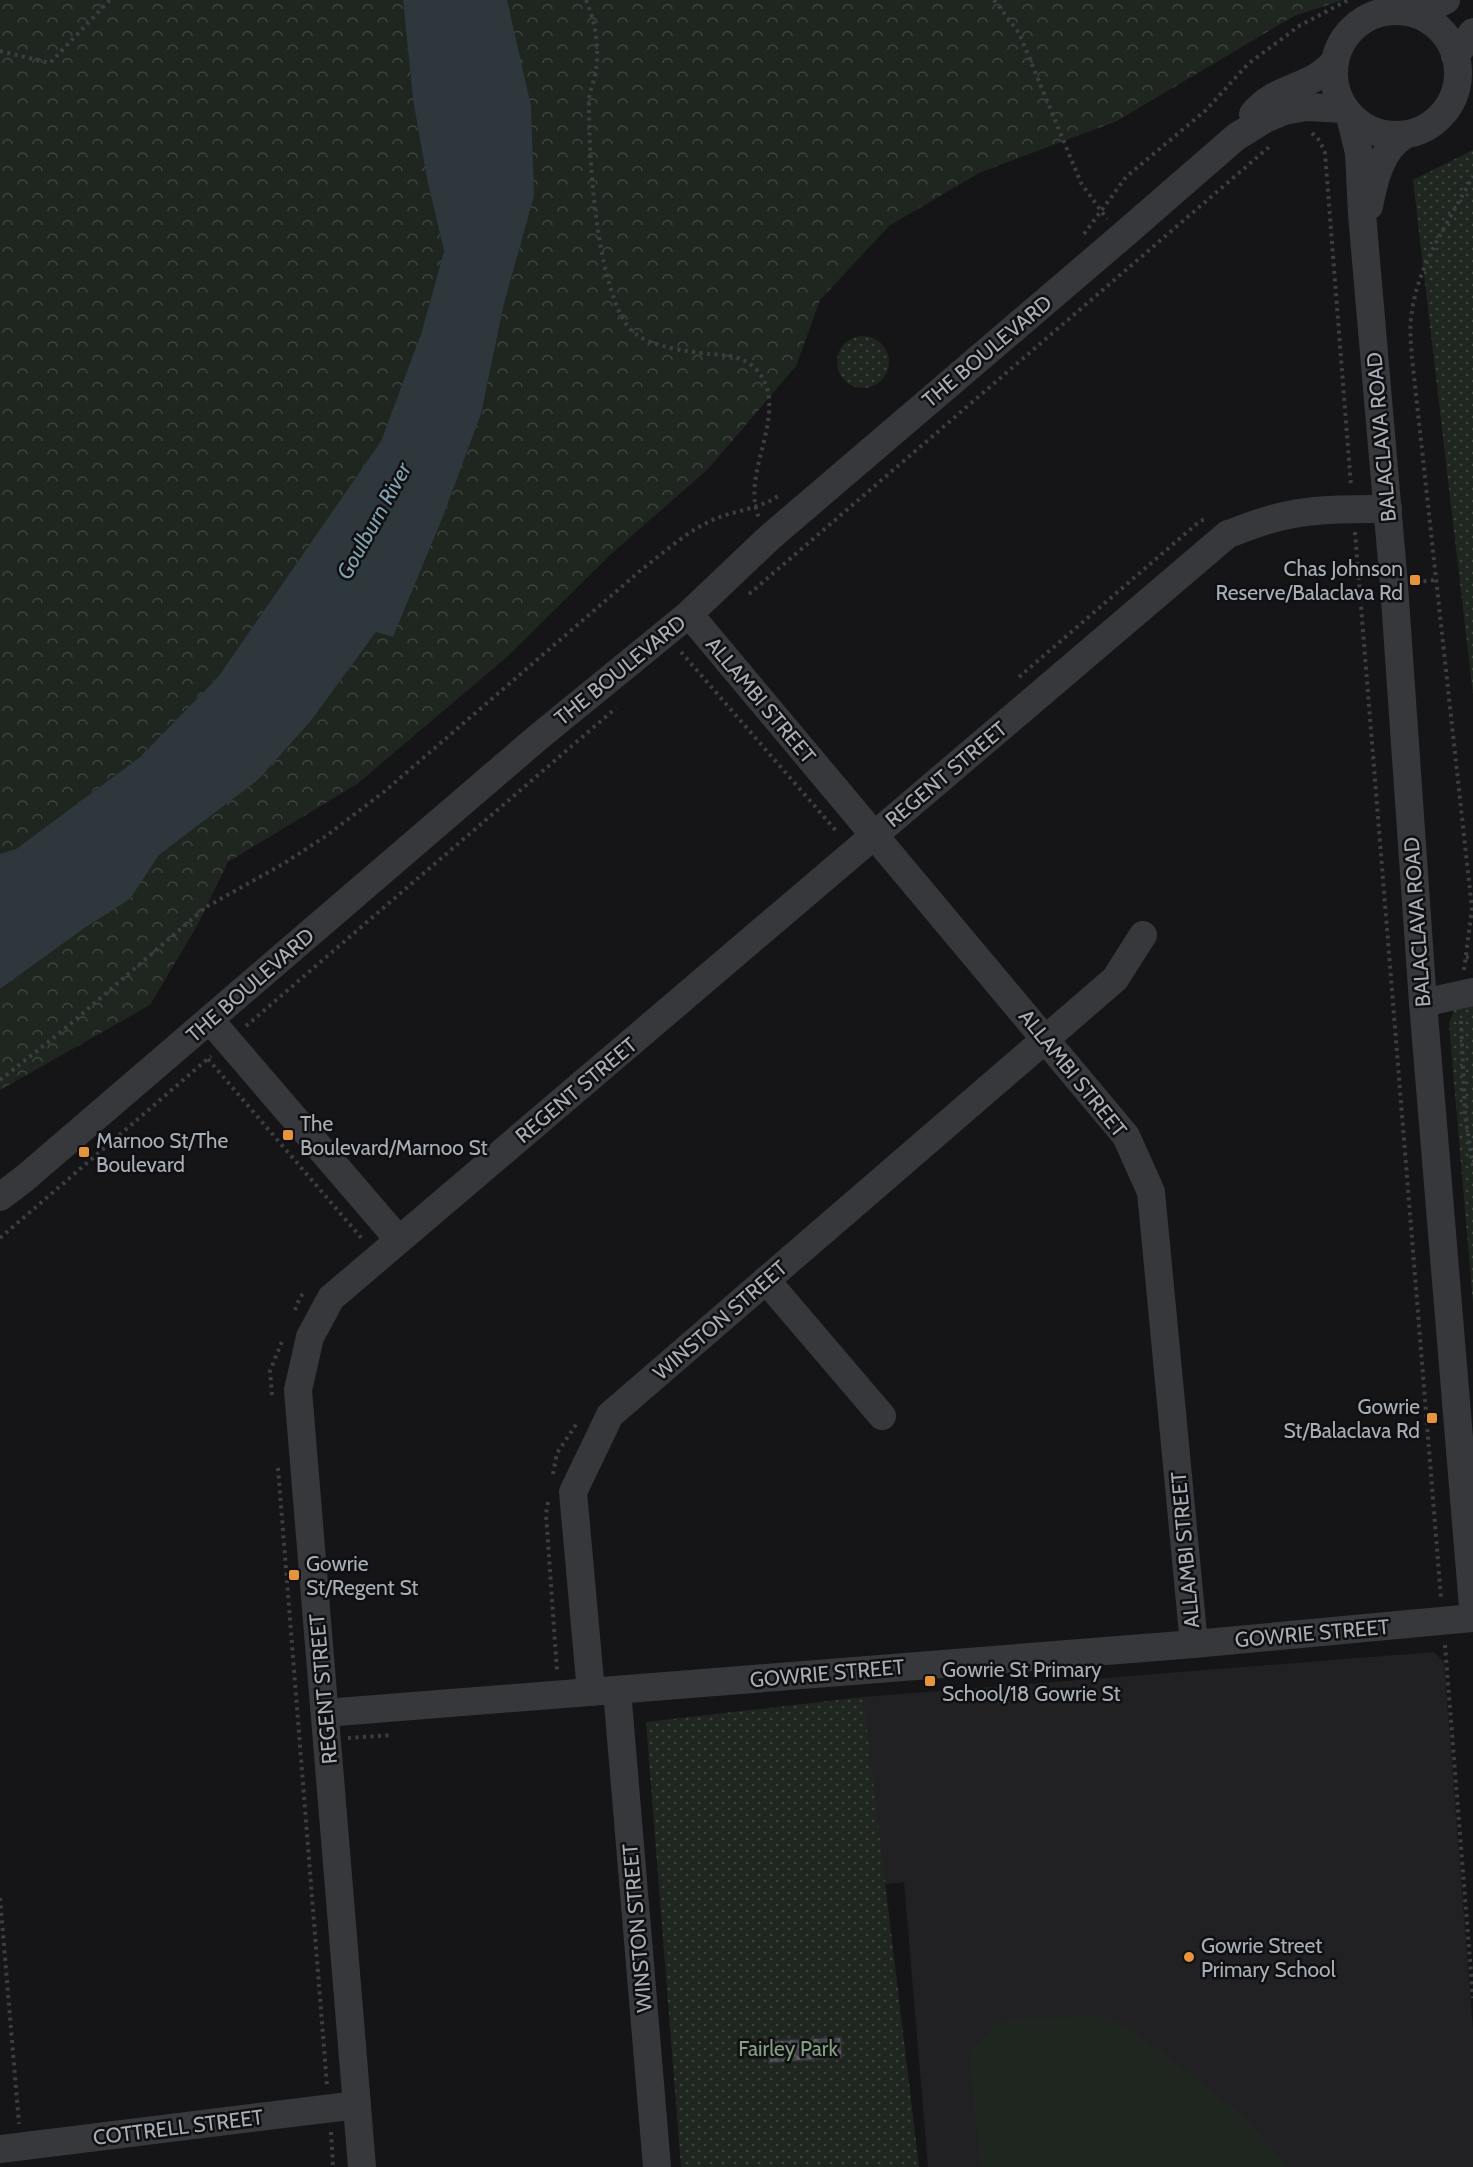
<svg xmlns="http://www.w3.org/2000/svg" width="1473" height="2167" viewBox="0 0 1473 2167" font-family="Cabin,sans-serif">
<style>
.built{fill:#212123}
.forest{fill:url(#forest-crowns)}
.park{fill:url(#park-dots)}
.pitch{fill:#1f261f}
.water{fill:#2e383c}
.building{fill:url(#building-cross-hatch);stroke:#2f3032;stroke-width:1.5}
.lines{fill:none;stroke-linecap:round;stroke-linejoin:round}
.path{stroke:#3c3f42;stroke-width:4;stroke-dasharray:3 4.5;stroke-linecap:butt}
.minor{stroke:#36383b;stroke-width:28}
.poi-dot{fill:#e6933d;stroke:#101012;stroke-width:2}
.labels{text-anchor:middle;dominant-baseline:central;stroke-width:5;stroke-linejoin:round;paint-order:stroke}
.street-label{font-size:21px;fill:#a8aeb6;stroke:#101012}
.poi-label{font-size:21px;fill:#a8aeb6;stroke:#101012;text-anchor:start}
.park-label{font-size:21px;fill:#83a080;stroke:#101012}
.water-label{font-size:22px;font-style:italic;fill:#81a1af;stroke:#101012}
</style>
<defs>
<pattern id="forest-crowns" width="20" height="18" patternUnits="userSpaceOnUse" patternTransform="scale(1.5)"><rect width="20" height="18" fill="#1f261f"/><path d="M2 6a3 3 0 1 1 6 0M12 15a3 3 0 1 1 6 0" fill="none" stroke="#3d433d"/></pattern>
<pattern id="park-dots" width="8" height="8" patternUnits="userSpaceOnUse" patternTransform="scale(1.5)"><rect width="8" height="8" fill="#1f261f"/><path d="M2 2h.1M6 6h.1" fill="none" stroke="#3d433d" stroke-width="1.8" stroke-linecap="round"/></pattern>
<pattern id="building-cross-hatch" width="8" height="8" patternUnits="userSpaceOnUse" patternTransform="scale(1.5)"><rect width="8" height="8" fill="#44454a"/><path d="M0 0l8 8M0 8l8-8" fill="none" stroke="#5c5d62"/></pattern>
</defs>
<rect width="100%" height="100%" fill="#151517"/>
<path class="built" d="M1434 1652 1444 1662 1473 2029V2167H928L904 1882 880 1885 863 1697Z"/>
<g class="forest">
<path d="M0 0H403L413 100 427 179 444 251 422 331 381 441 218 677 140 757 16 849 0 854Z"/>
<path d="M507 0H1343L1294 16 1117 121 979 173 889 226 820 300 796 366 708 469 611 554 508 656 357 784 228 862 198 924 150 1005 0 1090V989L86 927 130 899 159 855 258 780 310 722 376 632 393 637 444 514 481 414 504 304 534 196Z"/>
</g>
<g class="park">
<path d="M1473 150V694L1413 180Z"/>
<circle cx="863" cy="362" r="26"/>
<path d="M1473 1001V1304L1449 1023 1456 1005Z"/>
<path d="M863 1697 919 2167H681L646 1722Z"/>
</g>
<path class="pitch" d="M1106 2015 1161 2051 1244 2116 1289 2167H980L969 2052 999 2020Z"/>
<path class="water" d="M403 0H507L531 106 534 196 504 304 481 414 444 514 393 637 376 632 310 722 258 780 159 855 130 899 86 927 0 989V854L16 849 140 757 218 677 381 441 422 331 444 251 427 179 413 100Z"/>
<path class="building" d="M841 2037 842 2058 769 2063 768 2041Z"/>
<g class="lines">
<g class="path">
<path d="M586 0C596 24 600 49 595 76 593 84 589 93 589 102 589 156 594 231 609 283 614 299 621 324 636 334 652 347 690 352 710 354 727 355 743 356 756 369 793 410 739 472 759 518"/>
<path d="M994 0 1019 33 1081 183 1107 219"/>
<path d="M0 51 50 63 110 0"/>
<path d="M1312 133 1320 141 1325 153 1351 486"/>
<path d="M1084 234 1126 177 1206 110 1248 64 1299 26 1348 0"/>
<path d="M1355 532 1441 1598"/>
<path d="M1416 582 1436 580"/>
<path d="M749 594 1269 147"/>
<path d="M681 652 838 833"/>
<path d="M1019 677 1200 521 1208 518"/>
<path d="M1466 957 1473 958"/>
<path d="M1464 970 1472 909 1412 358C1411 343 1409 327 1412 311 1419 262 1450 220 1473 176"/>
<path d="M1461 1021 1465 1114 1473 1167"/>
<path d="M246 1026 616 708"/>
<path d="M208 1059 364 1241"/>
<path d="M0 1080 61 1032 206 907 283 864 326 836 385 791 641 570C666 551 690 528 720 517 739 510 761 508 778 496"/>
<path d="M0 1238 211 1056"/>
<path d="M295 1310 300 1297 304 1293"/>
<path d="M272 1395 270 1371 283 1339"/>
<path d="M278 1468 327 2086"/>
<path d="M553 1474 557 1453 577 1423"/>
<path d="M548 1502 546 1514 557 1671"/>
<path d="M1445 1645 1473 1998"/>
<path d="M348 1738 392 1735"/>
<path d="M0 1898 19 2124"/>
<path d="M331 2132 333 2167"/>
</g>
<g class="minor">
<path d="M1404 11 1425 10 1446 0"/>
<circle cx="1396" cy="73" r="62"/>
<path d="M1455 56 1473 32"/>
<path d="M1253 114C1277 84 1310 91 1335 61"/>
<path d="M1350 116 1359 153 1362 214 1394 585 1423 1003 1473 1607"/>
<path d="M1369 206C1374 180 1381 149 1405 135"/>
<path d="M689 614 1126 1136 1151 1192 1194 1644"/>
<path d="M1423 1003 1473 992"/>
<path d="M210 1020 399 1240"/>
<path d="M0 1197 25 1178 536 739 689 614 770 537 1121 237 1236 137 1265 119 1284 111 1306 107 1345 109"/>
<path d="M766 1280 882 1416"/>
<path d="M617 1690 657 2167"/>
<path d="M591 1692 573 1492 610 1415 1115 979 1143 935"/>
<path d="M325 1713 1194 1644 1473 1618"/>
<path d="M0 2149 357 2105"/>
<path d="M362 2167 298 1390 310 1337 331 1298 1228 534C1242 529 1257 523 1272 519 1308 508 1350 509 1388 509"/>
</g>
</g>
<g class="poi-dot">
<rect x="1409" y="574" width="12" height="12" rx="3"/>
<rect x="282" y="1129" width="12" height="12" rx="3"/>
<rect x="78" y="1146" width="12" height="12" rx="3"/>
<rect x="1426" y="1412" width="12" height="12" rx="3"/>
<rect x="288" y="1569" width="12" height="12" rx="3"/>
<rect x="924" y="1675" width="12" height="12" rx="3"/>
<circle cx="1189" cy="1957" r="6"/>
</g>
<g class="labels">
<g class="street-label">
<text transform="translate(987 351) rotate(-40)">THE BOULEVARD</text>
<text transform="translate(1381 437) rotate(-95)">BALACLAVA ROAD</text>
<text transform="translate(620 670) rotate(-39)">THE BOULEVARD</text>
<text transform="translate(761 700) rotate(50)">ALLAMBI STREET</text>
<text transform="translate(946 774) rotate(-40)">REGENT STREET</text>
<text transform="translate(1417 922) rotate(-94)">BALACLAVA ROAD</text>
<text transform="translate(250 985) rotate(-41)">THE BOULEVARD</text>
<text transform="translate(1073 1073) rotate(51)">ALLAMBI STREET</text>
<text transform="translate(576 1090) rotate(-40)">REGENT STREET</text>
<text transform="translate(720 1320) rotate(-41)">WINSTON STREET</text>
<text transform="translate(1185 1550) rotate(-95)">ALLAMBI STREET</text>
<text transform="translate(1312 1633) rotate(-5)">GOWRIE STREET</text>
<text transform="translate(827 1673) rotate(-5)">GOWRIE STREET</text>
<text transform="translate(323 1689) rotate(-95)">REGENT STREET</text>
<text transform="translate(637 1928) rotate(-95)">WINSTON STREET</text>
<text transform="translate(178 2127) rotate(-7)">COTTRELL STREET</text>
</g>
<g class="poi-label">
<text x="1403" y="568" text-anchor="end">Chas Johnson<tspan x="1403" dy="24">Reserve/Balaclava Rd</tspan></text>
<text x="300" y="1123">The<tspan x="300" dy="24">Boulevard/Marnoo St</tspan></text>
<text x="96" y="1140">Marnoo St/The<tspan x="96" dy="24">Boulevard</tspan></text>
<text x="1420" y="1406" text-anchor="end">Gowrie<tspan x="1420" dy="24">St/Balaclava Rd</tspan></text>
<text x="306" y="1563">Gowrie<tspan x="306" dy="24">St/Regent St</tspan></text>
<text x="942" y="1669">Gowrie St Primary<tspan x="942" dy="24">School/18 Gowrie St</tspan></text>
<text x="1201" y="1945">Gowrie Street<tspan x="1201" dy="24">Primary School</tspan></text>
</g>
<g class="park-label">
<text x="788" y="2048">Fairley Park</text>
</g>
<g class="water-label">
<text transform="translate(374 521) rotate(-61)">Goulburn River</text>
</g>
</g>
</svg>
